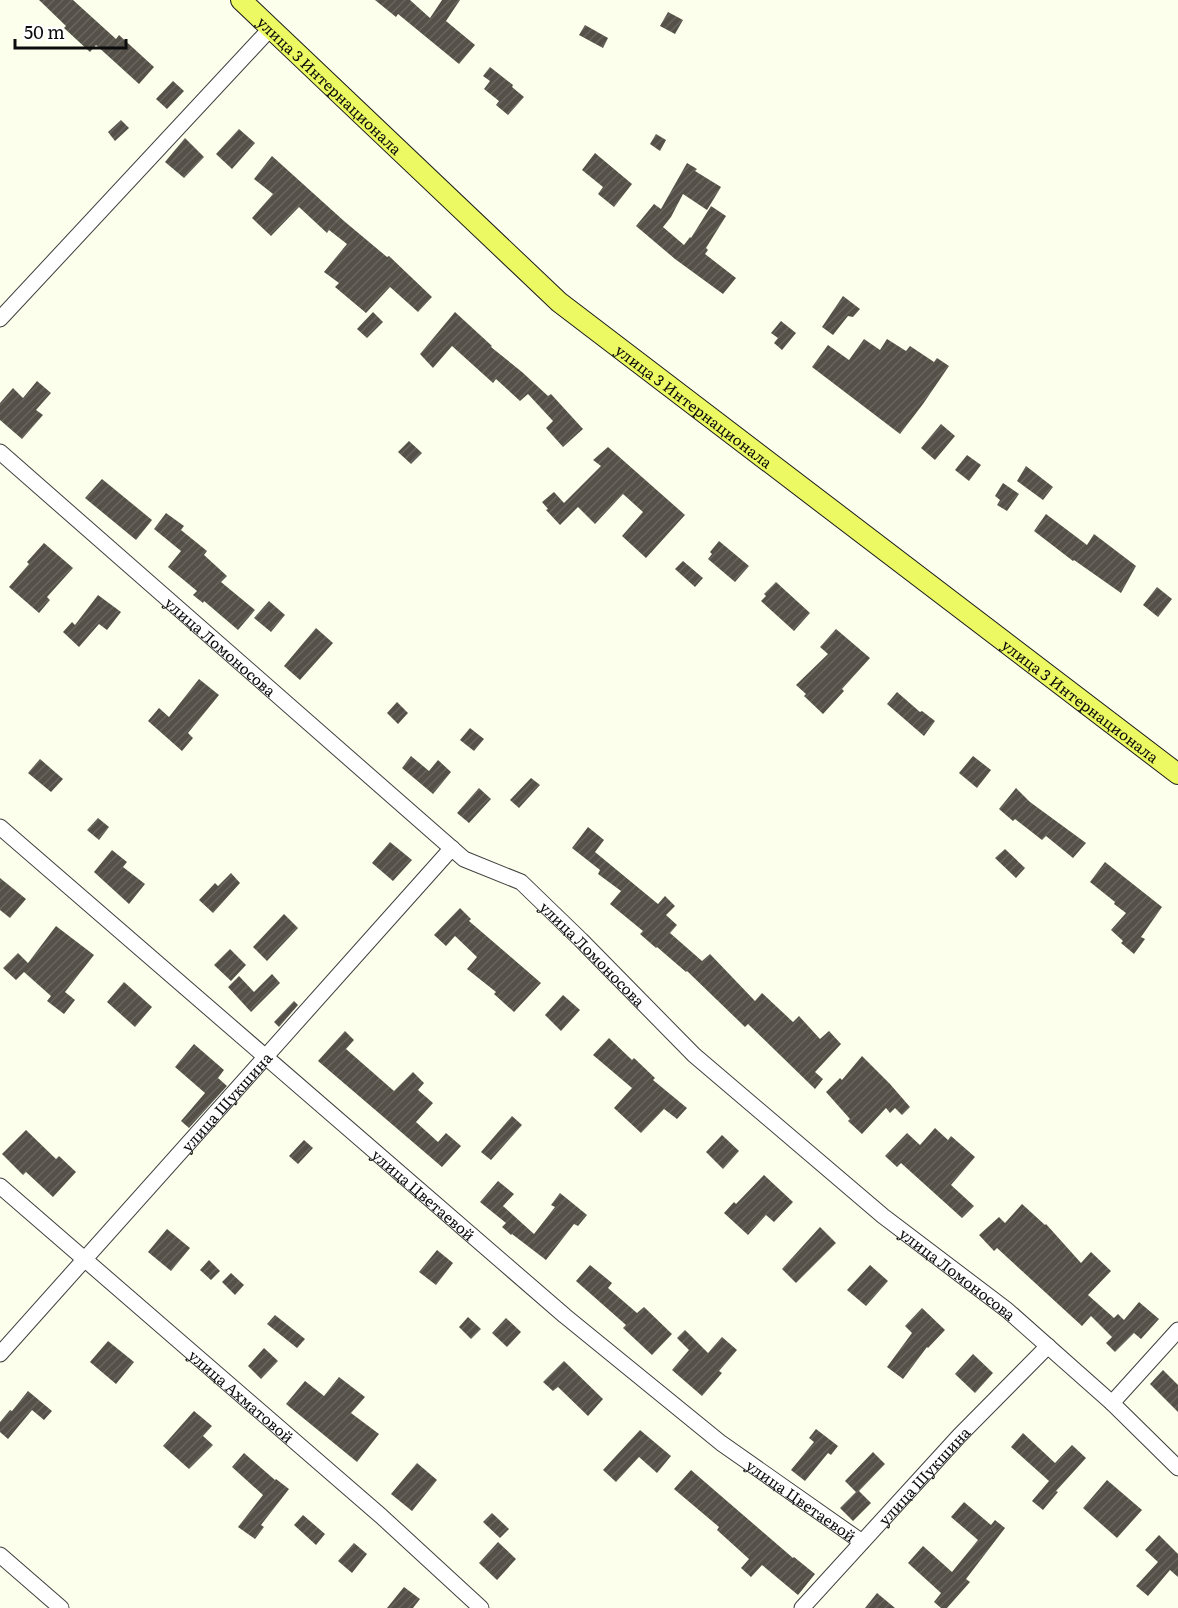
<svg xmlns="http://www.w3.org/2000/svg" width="1178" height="1608" viewBox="0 0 1178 1608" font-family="Literata,serif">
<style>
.building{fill:url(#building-hatch)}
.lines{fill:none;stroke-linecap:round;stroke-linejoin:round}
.minor-casing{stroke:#3f3f3f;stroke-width:17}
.major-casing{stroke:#1d1d1d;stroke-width:22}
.minor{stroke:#fff;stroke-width:15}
.major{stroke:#ecf962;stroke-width:20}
.labels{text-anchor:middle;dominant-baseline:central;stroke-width:6;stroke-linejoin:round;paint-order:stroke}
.street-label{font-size:15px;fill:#0c0c0c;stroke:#fff}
</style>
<defs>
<pattern id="building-hatch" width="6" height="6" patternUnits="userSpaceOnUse" patternTransform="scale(1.5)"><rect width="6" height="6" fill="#555149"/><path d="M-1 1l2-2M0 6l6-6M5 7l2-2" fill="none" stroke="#68655f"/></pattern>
</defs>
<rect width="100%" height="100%" fill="#fcffeb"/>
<g class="building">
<path d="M39 0H73L116 39 119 35 154 67 139 84 96 45 90 52 64 28 66 26Z"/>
<path d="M375 0H410L430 18 442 0H460L446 21 475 45 459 64 398 14 396 17Z"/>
<path d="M668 12 683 20 675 34 660 26Z"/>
<path d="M585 25 608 38 603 48 579 35Z"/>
<path d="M490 67 513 85 512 87 524 97 508 115 496 105 499 101 484 89 490 81 483 76Z"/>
<path d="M173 81 184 91 167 109 156 99Z"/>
<path d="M121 120 129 128 115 141 108 132Z"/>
<path d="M239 129 255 143 232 169 216 154Z"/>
<path d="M656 134 666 140 660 151 650 144Z"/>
<path d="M185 138 204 157 184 178 165 162Z"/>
<path d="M595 153 632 184 614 207 598 194 603 187 582 170Z"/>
<path d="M272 156 344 221 387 257 389 256 432 297 418 312 390 287 366 313 335 287 339 283 324 272 347 244 329 230 327 233 299 207 271 236 252 218 273 194 254 179Z"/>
<path d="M687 163 697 169 695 171 721 187 707 210 683 194 671 217 663 227 684 245 690 237 691 238 711 206 726 216 706 248 708 250 705 254 736 278 723 294 675 259 636 226 654 204 661 209Z"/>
<path d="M843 296 860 309 853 317 848 316 833 335 822 327Z"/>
<path d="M373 312 383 322 367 338 357 329Z"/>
<path d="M455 312 492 346 491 347 522 372 548 396 551 394 583 429 563 447 546 428 553 421 528 394 520 401 496 379 493 383 452 346 433 368 420 354Z"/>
<path d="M781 321 796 333 782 350 774 343 778 338 771 333Z"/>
<path d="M864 339 880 350 887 339 906 351 910 346 934 362 937 358 949 366 923 404 900 434 812 367 828 345 849 360Z"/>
<path d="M37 381 51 393 36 410 43 415 22 439 0 420V403L13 388 23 398Z"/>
<path d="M941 424 955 436 935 460 921 448Z"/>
<path d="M409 441 422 453 411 464 398 452Z"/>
<path d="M608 447 685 515 646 558 622 536 643 512 623 494 595 524 578 507 560 525 546 510 548 509 542 502 554 492 564 503 601 466 593 460Z"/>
<path d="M967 455 981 465 969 481 955 470Z"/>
<path d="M1026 466 1053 487 1043 500 1017 481Z"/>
<path d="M102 479 152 520 136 540 85 498Z"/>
<path d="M1003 483 1019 494 1007 511 997 505 1000 500 995 496Z"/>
<path d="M166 513 184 526 181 530 207 551 204 555 227 576 221 582 255 610 238 630 204 601 203 603 193 595 197 591 168 567 181 551 154 529Z"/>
<path d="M1046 514 1087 545 1094 534 1136 566 1121 593 1074 560 1073 561 1034 531Z"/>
<path d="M719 541 749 566 735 582 708 559 712 554 710 552Z"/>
<path d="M44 543 73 568 47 597 50 600 39 613 9 587 29 564 27 562Z"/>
<path d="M683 561 703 578 695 587 675 569Z"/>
<path d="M776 582 810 613 794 631 761 601 766 596 764 594Z"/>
<path d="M1157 587 1172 599 1158 617 1143 605Z"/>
<path d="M98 595 121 612 107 630 99 624 79 647 63 632 72 622 75 625Z"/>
<path d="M269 601 285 615 271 632 254 618Z"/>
<path d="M316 628 333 643 300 680 284 666Z"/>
<path d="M836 629 870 658 842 689 844 691 823 714 804 696 806 694 796 685 828 654 820 647Z"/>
<path d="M199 679 219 695 188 733 193 738 182 751 148 721 159 708 169 717Z"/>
<path d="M897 692 920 712 922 711 935 721 924 736 887 704Z"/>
<path d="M397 702 408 713 398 724 387 713Z"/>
<path d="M470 728 484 739 474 751 460 740Z"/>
<path d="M411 756 429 771 438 760 451 772 433 794 402 768Z"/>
<path d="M973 756 991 770 977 788 959 773Z"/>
<path d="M40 759 63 779 51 792 28 773Z"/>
<path d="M531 778 540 785 519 808 510 800Z"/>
<path d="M479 788 491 799 469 823 457 813Z"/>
<path d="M1016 788 1030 802 1086 843 1073 858 1046 836 1042 840 1015 819 1013 821 999 809Z"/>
<path d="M98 818 109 827 99 840 87 830Z"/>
<path d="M588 827 604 840 595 852 658 904 665 896 675 906 666 915 677 925 670 933 702 961 710 954 755 1001 762 993 793 1022 799 1016 820 1039 829 1031 841 1044 815 1072 823 1079 815 1089 748 1024 745 1027 687 971 686 972 657 947 656 948 640 934 643 931 610 904 621 891 598 874 600 870 572 848Z"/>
<path d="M390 842 412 860 393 881 372 863Z"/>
<path d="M1005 849 1025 868 1016 878 995 858Z"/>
<path d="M112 850 127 862 123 867 145 884 129 904 94 872Z"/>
<path d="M1105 862 1162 907 1141 937 1145 939 1134 954 1121 943 1123 941 1111 930 1126 913 1114 904 1115 902 1090 882Z"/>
<path d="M231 873 240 883 213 913 199 900 215 883 218 886Z"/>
<path d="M0 878 26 899 10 918 0 910Z"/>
<path d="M460 908 471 919 469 921 541 983 514 1012 494 994 496 992 467 969 477 957 455 936 446 946 434 935Z"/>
<path d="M284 914 298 928 267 961 253 947Z"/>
<path d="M56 926 94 955 65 992 75 1000 64 1014 47 1001 51 996 24 972 16 980 3 968 18 953 28 963Z"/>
<path d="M230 949 246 965 231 981 214 965Z"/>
<path d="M272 974 280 983 251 1012 228 987 239 976 254 992Z"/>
<path d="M124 982 152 1007 135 1027 107 1002Z"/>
<path d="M563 995 580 1010 561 1031 545 1015Z"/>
<path d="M294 1001 298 1005 279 1027 274 1022Z"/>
<path d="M345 1031 354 1040 346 1049 394 1091 413 1072 424 1083 418 1090 433 1103 416 1122 438 1142 446 1133 461 1146 442 1167 318 1061Z"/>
<path d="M609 1038 632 1060 634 1058 655 1078 653 1080 687 1108 677 1119 664 1109 641 1133 614 1108 632 1088 593 1055Z"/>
<path d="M194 1044 224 1070 218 1078 227 1086 189 1128 181 1121 205 1093 175 1067Z"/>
<path d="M862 1056 890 1084 910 1107 902 1115 895 1108 890 1113 886 1108 862 1134 848 1121 850 1119 826 1092 840 1078 842 1080Z"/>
<path d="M512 1116 522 1125 491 1160 481 1152Z"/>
<path d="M935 1128 948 1140 951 1136 975 1157 951 1185 974 1206 962 1218 901 1163 897 1167 885 1156 907 1133 920 1145Z"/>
<path d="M26 1130 56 1159 59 1156 76 1172 53 1197 26 1172 23 1175 2 1154Z"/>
<path d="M722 1135 739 1151 723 1169 706 1152Z"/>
<path d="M304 1140 313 1148 298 1164 289 1156Z"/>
<path d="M764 1175 793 1202 774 1222 766 1215 748 1235 724 1213 734 1202 736 1204Z"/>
<path d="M498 1181 514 1194 503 1206 534 1234 555 1207 551 1205 560 1193 587 1215 578 1226 574 1224 546 1260 512 1234 511 1235 502 1227 506 1223 480 1202Z"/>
<path d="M1022 1204 1045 1225 1046 1224 1081 1263 1091 1252 1111 1271 1088 1295 1114 1318 1118 1314 1124 1320 1139 1302 1159 1319 1141 1339 1134 1333 1115 1352 1106 1343 1112 1337 1091 1316 1082 1326 997 1248 994 1251 979 1235 999 1217 1005 1223Z"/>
<path d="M820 1227 836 1243 796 1283 782 1269Z"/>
<path d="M167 1229 190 1248 171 1271 148 1252Z"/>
<path d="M437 1250 453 1263 436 1285 419 1272Z"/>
<path d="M209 1260 220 1271 211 1280 200 1270Z"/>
<path d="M590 1265 612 1283 608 1288 637 1313 644 1307 672 1334 652 1355 623 1328 626 1325 576 1281Z"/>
<path d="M870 1265 888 1281 866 1306 847 1290Z"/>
<path d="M231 1273 244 1285 235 1295 222 1282Z"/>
<path d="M922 1308 945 1330 928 1348 927 1347 903 1379 887 1367 912 1333 905 1326Z"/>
<path d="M275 1315 305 1339 297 1348 267 1324Z"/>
<path d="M468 1317 481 1329 471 1339 459 1327Z"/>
<path d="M506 1318 521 1332 507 1347 492 1333Z"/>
<path d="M685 1330 708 1353 722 1337 737 1350 719 1371 722 1373 702 1396 672 1370 689 1350 677 1338Z"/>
<path d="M108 1341 134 1362 116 1384 90 1362Z"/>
<path d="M264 1348 278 1361 261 1379 248 1366Z"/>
<path d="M973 1354 993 1373 975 1393 955 1374Z"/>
<path d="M564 1361 603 1399 588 1416 558 1387 553 1391 543 1382Z"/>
<path d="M1163 1370 1178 1385V1412L1150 1384Z"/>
<path d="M339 1377 365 1397 351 1413 379 1434 357 1462 286 1404 305 1381 324 1396Z"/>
<path d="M28 1391 52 1411 44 1420 32 1410 8 1439 0 1432V1422L10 1410 12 1411Z"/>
<path d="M194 1411 212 1426 203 1436 213 1445 189 1469 163 1446Z"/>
<path d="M816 1429 838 1446 831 1455 828 1453 805 1481 791 1470 814 1442 809 1438Z"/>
<path d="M640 1430 671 1456 657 1473 639 1457 616 1482 603 1470Z"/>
<path d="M1023 1433 1055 1463 1072 1445 1086 1458 1056 1491 1058 1492 1043 1510 1032 1501 1049 1481 1011 1447Z"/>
<path d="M873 1452 885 1464 859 1491 871 1503 853 1521 840 1508 856 1492 845 1481Z"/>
<path d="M244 1453 275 1480 276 1479 289 1489 261 1525 264 1527 255 1539 238 1527 263 1495 232 1467Z"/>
<path d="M417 1463 437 1480 412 1511 391 1494Z"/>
<path d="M691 1470 793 1558 794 1557 815 1574 798 1595 762 1565 751 1577 741 1568 749 1559 717 1530 719 1527 674 1489Z"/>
<path d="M1107 1480 1142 1510 1117 1538 1083 1508Z"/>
<path d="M964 1502 991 1525 995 1520 1005 1528 966 1579 970 1582 947 1608H941L934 1602 941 1593 908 1563 923 1546 952 1572 978 1540 951 1517Z"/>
<path d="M492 1513 509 1529 500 1538 483 1522Z"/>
<path d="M303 1515 325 1534 316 1545 294 1525Z"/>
<path d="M1159 1535 1178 1554V1577L1170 1570 1148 1596 1136 1586 1158 1562 1145 1550Z"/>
<path d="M498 1542 516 1559 497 1580 479 1563Z"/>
<path d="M354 1543 367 1554 352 1573 338 1561Z"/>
<path d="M404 1587 420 1599 413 1608H387Z"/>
<path d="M877 1593 895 1608H865Z"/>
</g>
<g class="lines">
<g class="minor-casing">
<g id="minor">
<path d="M0 319 270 29"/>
<path id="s1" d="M0 452 464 859 521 882 581 940 694 1055 883 1216 1007 1310 1112 1403 1178 1468"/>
<path id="s2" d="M0 827 565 1316 721 1443 862 1542"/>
<path id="s3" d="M0 1186 381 1516 481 1608"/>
<path id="s4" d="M0 1354 452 848"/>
<path d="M1112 1403 1178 1330"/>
<path d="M0 1555 61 1608"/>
<path id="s5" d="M802 1608 959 1436 1048 1346"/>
</g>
</g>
<g class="major-casing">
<g id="major">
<path id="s6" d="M241 0 559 302 1178 774"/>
</g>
</g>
<use href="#minor" class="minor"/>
<use href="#major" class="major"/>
</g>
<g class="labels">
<g class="street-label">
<text stroke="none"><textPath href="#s6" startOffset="123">улица 3 Интернационала</textPath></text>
<text stroke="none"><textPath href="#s6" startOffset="609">улица 3 Интернационала</textPath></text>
<text stroke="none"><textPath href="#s1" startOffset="294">улица Ломоносова</textPath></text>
<text stroke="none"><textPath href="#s6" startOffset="1095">улица 3 Интернационала</textPath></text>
<text stroke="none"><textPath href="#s1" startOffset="780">улица Ломоносова</textPath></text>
<text stroke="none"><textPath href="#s4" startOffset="339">улица Шукшина</textPath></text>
<text stroke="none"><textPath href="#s2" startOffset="561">улица Цветаевой</textPath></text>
<text stroke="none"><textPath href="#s1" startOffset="1266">улица Ломоносова</textPath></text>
<text stroke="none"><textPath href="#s3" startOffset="320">улица Ахматовой</textPath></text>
<text stroke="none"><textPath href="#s5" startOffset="180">улица Шукшина</textPath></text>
<text stroke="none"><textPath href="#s2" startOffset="1047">улица Цветаевой</textPath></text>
</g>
</g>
<path d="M15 39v9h111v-9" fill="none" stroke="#0c0c0c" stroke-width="3"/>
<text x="24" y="39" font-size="18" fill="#0c0c0c" stroke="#ffffff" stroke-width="4.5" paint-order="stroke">50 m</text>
</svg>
